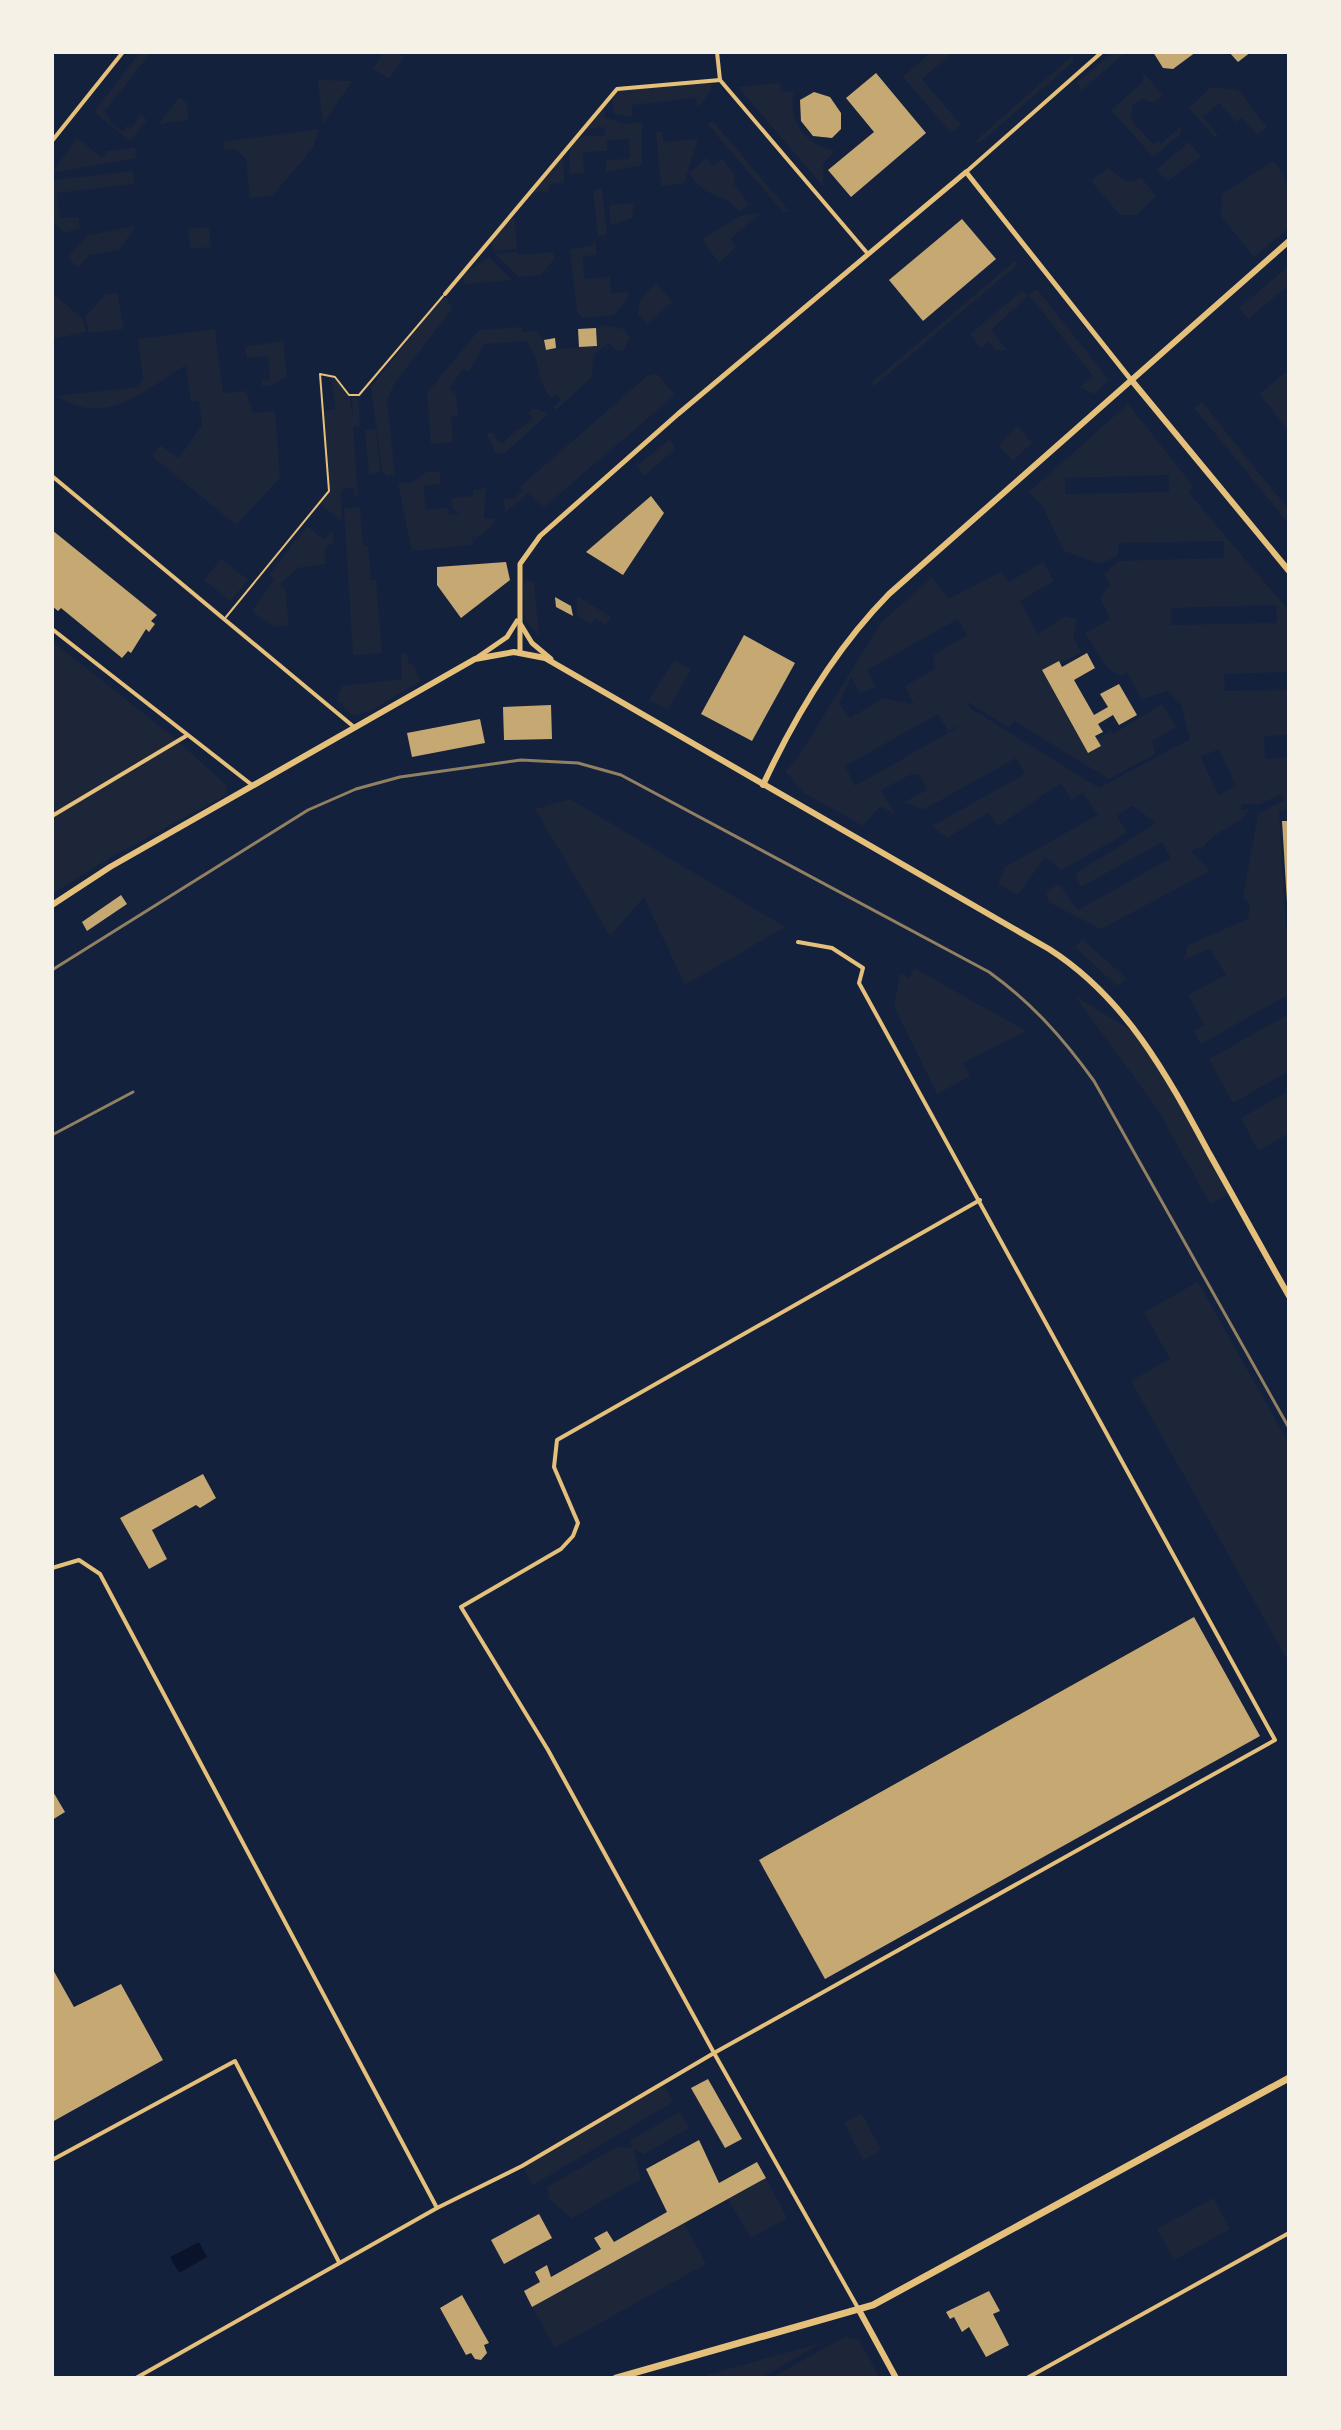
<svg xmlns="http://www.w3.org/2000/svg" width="1341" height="2430" viewBox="0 0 1341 2430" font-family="'DM Sans',sans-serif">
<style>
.green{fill:#1d2539;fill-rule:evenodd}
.water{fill:#0b132b}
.building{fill:#c6a872}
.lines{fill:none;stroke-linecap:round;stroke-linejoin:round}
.service{stroke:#e5c07b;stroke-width:2}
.minor{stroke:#e5c07b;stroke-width:4}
.tertiary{stroke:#e5c07b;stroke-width:5}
.secondary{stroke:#e5c07b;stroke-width:6}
.primary{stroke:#e5c07b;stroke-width:7}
.rail{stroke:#918062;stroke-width:3}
</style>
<rect width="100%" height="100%" fill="#14213d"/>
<g class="green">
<path d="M140 52H151L104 112 110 117 109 121 123 132 127 126 131 128 141 115 147 120 130 141 94 112Z"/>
<path d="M384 52H397L404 57 389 79 373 68Z"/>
<path d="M931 52H953L922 79 961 125 951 133 903 77Z"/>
<path d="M1113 52H1126L1081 91 1078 82Z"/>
<path d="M1073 55V62L981 142H974Z"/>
<path d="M1144 73 1163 96 1153 103 1143 99 1133 104 1131 120 1154 145 1158 141 1161 144 1181 126 1180 135 1153 157 1111 110 1142 83Z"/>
<path d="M318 80 352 81 323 124Z"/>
<path d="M711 81V90L698 108 696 98 632 105V117L614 114 612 94 617 89Z"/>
<path d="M780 83 781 92 794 91C787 122 806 145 835 151L823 164V186L738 87Z"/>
<path d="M1211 87 1238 90 1267 127 1257 135 1242 118 1236 122 1219 103 1203 117 1218 135 1215 138 1189 108Z"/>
<path d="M179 97 187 103 188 120 159 124Z"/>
<path d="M604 104 605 118 626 124 642 122V165L606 172V160L630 159 629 139 607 140V151L583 152 584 173 570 174V144L576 137 605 135 604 127 582 130Z"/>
<path d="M712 120 790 212H783L708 125Z"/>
<path d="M319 129 313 148 273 195 250 198 246 159 235 149 224 150 223 142Z"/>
<path d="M662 131 663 142 698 139 684 183 661 186 656 132Z"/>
<path d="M77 138 102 158 107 151 135 148 136 158 52 173Z"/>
<path d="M1189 142 1201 156 1168 181 1156 170Z"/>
<path d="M563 155 564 183 549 184V191L529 193Z"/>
<path d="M706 158 713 166 722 159 735 175 733 183 749 204 740 212C721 189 707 202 689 173Z"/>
<path d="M1273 161 1284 175V183L1289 182V228L1254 257 1221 216 1222 194Z"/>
<path d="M1108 168C1120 175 1127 189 1141 177L1156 196 1137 215H1120L1091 181Z"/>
<path d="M133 171 134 184 57 193 60 218 78 217 80 228 64 233 52 220V180Z"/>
<path d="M602 189 607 235 598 236 593 190Z"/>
<path d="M634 203 632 218 611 225 609 205Z"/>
<path d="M761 213 730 239 736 247 719 263 702 239 740 216Z"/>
<path d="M514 217 517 249 495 251 489 239Z"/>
<path d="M136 226 119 250 89 255 78 268 68 257 88 235Z"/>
<path d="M209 227 211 247 190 249 188 229Z"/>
<path d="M595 242 597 255 583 256 584 279 610 277 611 294 627 291 629 296 614 315 583 318 577 312 570 249 591 246Z"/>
<path d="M517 252 518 255 553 252 554 259 541 275 519 277 495 254Z"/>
<path d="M489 257 512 280 464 284 463 275Z"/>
<path d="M1015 261 1018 264 874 386 871 383Z"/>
<path d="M1289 266V285L1248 319 1239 308Z"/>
<path d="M656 282 672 302 647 324 638 314 640 301Z"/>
<path d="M1037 289 1109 380 1094 394 1080 387 1093 376 1029 295 991 330 1007 350 996 351 989 342 981 348 970 334 1022 291 1029 295Z"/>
<path d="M52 293 83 319 86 332 52 339Z"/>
<path d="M117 293 124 329 89 333 85 317 106 294Z"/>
<path d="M445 294 452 309 394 384 387 400 395 475 387 476 382 471 371 387Z"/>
<path d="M602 325 624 329 630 338 623 350H616L609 343 594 354 591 378 556 410 553 407 561 400 556 394 551 398C536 382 541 358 526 341L484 344 469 372 463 369 449 389 456 395 458 416 451 417 453 442 431 444 427 393 479 330 521 327 522 332 536 331 544 340 546 350 597 346 596 328Z"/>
<path d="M215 329 223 393 246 391 253 413 275 411 280 478 236 525 152 456 160 445 179 458 202 425 199 401H191L186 365C143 390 108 429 57 396L139 387 143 377 138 339Z"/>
<path d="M283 341 287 376 272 386H262L261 380 270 379 268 356 247 358 245 347Z"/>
<path d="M1289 370V431L1259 394Z"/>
<path d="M657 374 675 395 544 507 528 493 505 513 504 499 515 498 522 491 521 486 647 376Z"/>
<path d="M332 377 349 395 353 419 352 398H358L360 426 353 427 358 497H355L354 488 343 489 339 496 342 498 341 521 319 503 329 490 323 411 335 409Z"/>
<path d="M1202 402 1289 510V524L1194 408Z"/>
<path d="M1128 404 1193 486 1189 493 1289 611V672L1224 674 1225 691 1289 690V735L1264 736 1265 759 1289 757V810L1279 811 1286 930H1289V994L1201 1044 1194 1031 1204 1025 1188 995 1226 975 1210 949 1184 960 1188 945 1248 919 1250 904 1243 898 1258 814 1285 800 1280 795 1260 804H1241V810L1249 809C1241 827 1215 828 1204 847L1190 850 1210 871 1101 929 1048 902 1046 891 1059 884 1078 910 1171 858 1162 842 1081 887 1075 874 1156 823 1133 806 1117 815 1127 833 1061 870 1045 857 1018 895 998 884 1005 867 1098 815 1083 793 1071 800 1061 783 998 826 988 813 947 838 932 826 1025 774 1016 758 923 810 904 802 927 790 920 775 912 774 881 790 896 815 880 806 863 826 804 793 785 771 795 762 881 623 932 577 948 599 1001 572 1009 582 1043 562 1054 581 1020 601 1038 634 1065 616 1077 619 1073 635 1081 653 1042 671 1088 752 1101 746 1097 739 1111 731 1113 734 1162 704 1176 727 1152 741 1155 754 1109 779 1014 721 1009 728 966 701 970 708 1099 788 1190 739 1181 704 1167 691 1142 699 1127 673 1120 676 1106 666 1085 633 1110 619 1100 597 1110 585 1104 574 1118 561 1224 558V541L1118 543V555L1101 564 1064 551 1043 507 1029 492ZM1169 475V492L1065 494V478ZM1276 605 1277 623 1171 625V608ZM958 619 967 635 933 655 935 669 905 686 914 705 884 698 850 718 839 703 851 677 860 693 876 687 867 670ZM938 714 948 731 967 722 855 786 845 766ZM1219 749 1236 786 1218 795 1201 757Z"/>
<path d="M534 408 548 414 505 453 496 454 486 433H494L496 440 503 443C513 431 523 429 533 417L527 413Z"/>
<path d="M1018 426 1032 443 1013 461 998 445Z"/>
<path d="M376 429 380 472 369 475 365 430Z"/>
<path d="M670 439 675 449 644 476 637 466Z"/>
<path d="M427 472H440L441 484 423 486 426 510 448 508 449 515 459 514 453 509 451 498 473 496V490L486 488 484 519 494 518 495 523 475 540 469 531 474 542 470 545 412 551 398 483 412 482Z"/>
<path d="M360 507 363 545 368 546 371 580H376L382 653 353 655 344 508Z"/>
<path d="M307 526 324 540 333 530V544L326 546 325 564 298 568 280 584 285 588 289 625 274 627 252 611 274 580 269 575Z"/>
<path d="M221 559 248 580 230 601 204 580Z"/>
<path d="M527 580 534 583 539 636 525 620 523 585Z"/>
<path d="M577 596 611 617 606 625 596 619 591 624 577 615Z"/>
<path d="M52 641 172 736 227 786 226 795 115 855 52 894Z"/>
<path d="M401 652 407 654 409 665H413L421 681 370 711 353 716 337 700 342 686 402 679Z"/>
<path d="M674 660 691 670 668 709 649 700Z"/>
<path d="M570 799 785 927 685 985 644 897 610 936 535 809Z"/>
<path d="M1082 939 1127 979 1117 986 1075 947Z"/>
<path d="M914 968 1026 1031 963 1063 970 1076 937 1094 894 1006 900 973 909 978Z"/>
<path d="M1075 996 1142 1037 1231 1193 1210 1204 1158 1110Z"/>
<path d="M1289 1014V1071L1233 1103 1209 1059Z"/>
<path d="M1289 1091V1133L1258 1151 1241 1118Z"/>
<path d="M1198 1282 1289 1444V1663L1131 1381 1170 1359 1144 1312Z"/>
<path d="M663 2083 673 2102 533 2185 522 2166Z"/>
<path d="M680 2112 689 2128 644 2154 633 2149 641 2179 572 2218 549 2199 547 2187 617 2147 632 2148 630 2140Z"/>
<path d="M862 2114 881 2150 863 2160 844 2123Z"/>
<path d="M766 2178 787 2218 751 2238 728 2199Z"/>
<path d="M1213 2198 1230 2229 1174 2260 1157 2229Z"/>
<path d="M684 2223 706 2264 555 2348 532 2307Z"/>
<path d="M845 2337 859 2340 880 2378H771Z"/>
<path d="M821 2343 761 2378H706L707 2375Z"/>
</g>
<path class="water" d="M199 2242 207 2257 179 2273 170 2257Z"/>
<g class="building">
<path d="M1153 52H1196L1173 69 1163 68Z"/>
<path d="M1229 52H1251L1238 62Z"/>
<path d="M876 73 926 133 851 197 828 170 874 132 846 98Z"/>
<path d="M814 92 830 97 841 113V129L832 138 813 136 801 121 800 100Z"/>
<path d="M962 219 996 259 923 321 889 280Z"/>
<path d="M596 328 597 346 579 347 578 329Z"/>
<path d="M555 338 556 348 546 350 544 340Z"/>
<path d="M651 496 664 513 623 575 586 552Z"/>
<path d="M52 530 157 615 151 621 155 624 149 632 146 629 131 653 128 651 122 658 61 608 58 611 52 606Z"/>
<path d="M506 562 510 580 461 618 437 585V567Z"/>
<path d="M555 597 571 606 573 616 556 607Z"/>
<path d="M744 635 795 663 752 741 701 714Z"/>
<path d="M1087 653 1095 668 1074 680 1094 715 1108 707 1100 694 1119 684 1137 715 1119 725 1113 715 1098 724 1103 732 1095 736 1101 746 1088 753 1042 670 1059 661 1062 667Z"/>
<path d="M551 705 552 739 504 740 503 707Z"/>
<path d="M480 719 485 743 412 757 407 733Z"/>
<path d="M1282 821H1289V902H1287Z"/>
<path d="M121 895 127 904 87 931 82 922Z"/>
<path d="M203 1474 216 1498 200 1508 196 1505 152 1530 167 1559 149 1569 120 1518Z"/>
<path d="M1194 1617 1260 1736 825 1979 759 1860Z"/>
<path d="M52 1790 65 1812 52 1820Z"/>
<path d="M52 1968 74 2007 121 1984 163 2060 52 2122Z"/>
<path d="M708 2079 742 2139 725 2148 691 2088Z"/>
<path d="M699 2140 719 2183 757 2162 766 2178 532 2307 524 2291 540 2282 535 2272 547 2265 551 2277 601 2249 594 2238 607 2231 614 2242 667 2212 646 2169Z"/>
<path d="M539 2214 552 2238 504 2264 491 2240Z"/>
<path d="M989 2291 1000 2311 993 2314 1009 2345 986 2357 969 2327 962 2332 954 2317 950 2319 946 2312Z"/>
<path d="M462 2295 489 2343 484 2345 487 2353 481 2360 475 2359 471 2353 466 2355 440 2308Z"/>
</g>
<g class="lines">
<path class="service" d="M226 617 329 491 320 374 335 377 349 395H359L443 296"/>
<g class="minor">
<path d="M717 52 720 80 868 254"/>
<path d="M52 141 123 52"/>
<path d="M966 172 1102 52"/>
<path d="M445 294 617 89 720 80"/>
<path d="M52 476 354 727"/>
<path d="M52 629 252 785"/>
<path d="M52 816 186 736"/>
<path d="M798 942 832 948 863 968 859 983 1275 1740 714 2053 858 2308"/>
<path d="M52 1568 79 1560 100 1574 437 2208 136 2378"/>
<path d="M52 2160 235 2061 339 2262"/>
<path d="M437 2208 522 2166 714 2053 548 1750 461 1607 561 1549 573 1536 578 1523 554 1467 557 1440 980 1200"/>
<path d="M1027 2378 1289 2233"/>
</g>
<g class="tertiary">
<path d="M521 625 532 643 551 659"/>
<path d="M520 652V564L540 536 678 414 966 172 1132 381"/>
<path d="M478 657 507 637 517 621"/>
</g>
<g class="secondary">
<path d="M1133 382 1289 571"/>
<path d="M763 785C794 718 837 647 889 594L1289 241"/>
<path d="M52 905 110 867 475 659 514 652 545 658 1049 949C1126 998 1167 1075 1209 1153 1236 1201 1262 1249 1289 1296"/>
<path d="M859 2310 896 2378"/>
</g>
<path class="primary" d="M616 2378 873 2305 1289 2078"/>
<g class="rail">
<path d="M52 970 308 810 356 789 400 777 521 760 578 763 621 775 989 972C1032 1003 1063 1038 1094 1081L1289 1428"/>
<path d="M52 1135 133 1092"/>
</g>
</g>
<rect width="1341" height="2430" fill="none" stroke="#f6f1e7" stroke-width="108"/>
</svg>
